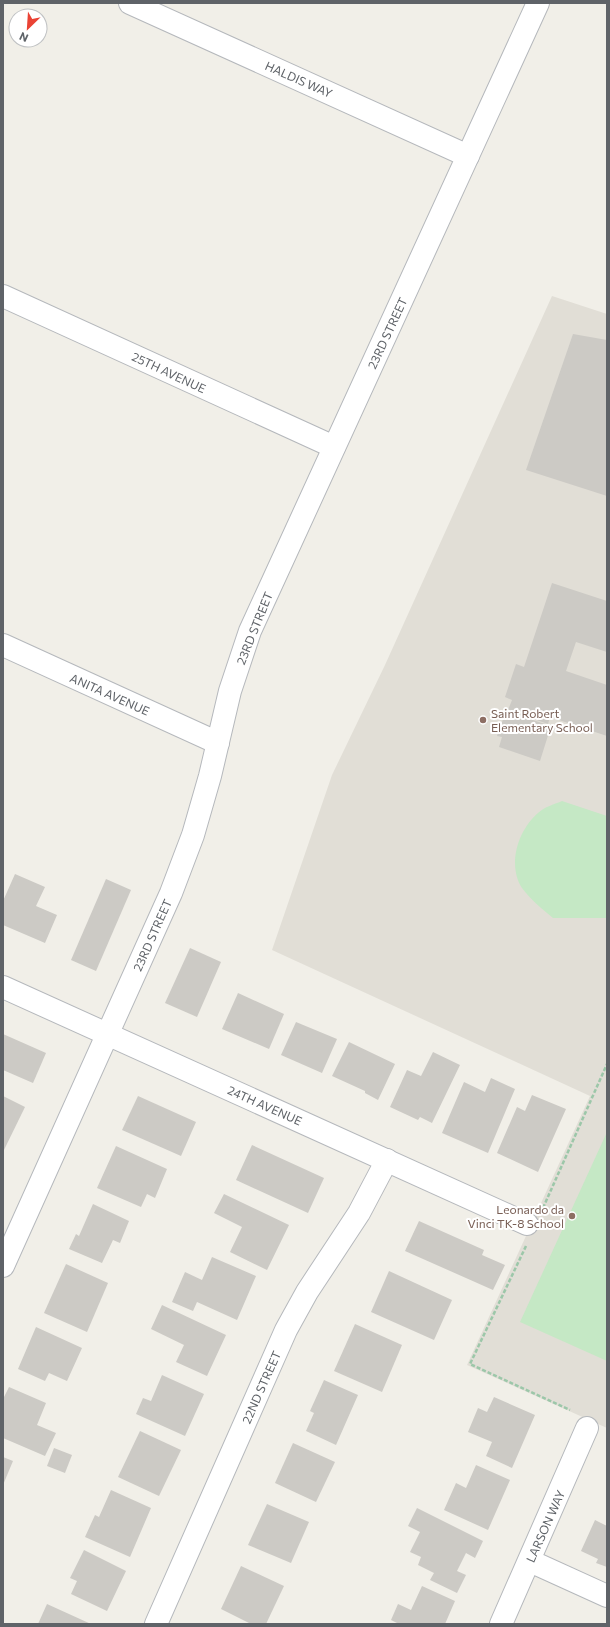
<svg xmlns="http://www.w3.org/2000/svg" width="610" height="1627" viewBox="0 0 610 1627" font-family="Commissioner,sans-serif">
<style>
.education{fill:#e1ded6}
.green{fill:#c5e8c5}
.building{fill:#cccac5}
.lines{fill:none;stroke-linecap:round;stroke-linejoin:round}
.minor-casing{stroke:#b5b8bc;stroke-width:24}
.path{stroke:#9cc7a9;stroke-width:2.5;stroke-dasharray:4 2;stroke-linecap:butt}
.minor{stroke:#fff;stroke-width:22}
.education-dot{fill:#8d6e63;stroke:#fff;stroke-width:1.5}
.labels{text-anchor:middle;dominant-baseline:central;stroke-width:4;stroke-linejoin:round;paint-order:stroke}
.street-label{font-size:12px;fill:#5f6368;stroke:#fff}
.education-label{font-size:12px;fill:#785e54;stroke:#fff;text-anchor:start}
</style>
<rect width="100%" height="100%" fill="#f1efe8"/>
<path class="education" d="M552 296 607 314V1428L467 1365 590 1096 272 950 332 775 385 665Z"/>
<g class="green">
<path d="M562 801 607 816V918H553C542 909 530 899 522 888 507 865 518 830 538 813 544 807 555 804 562 801Z"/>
<path d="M607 1132V1361L520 1322Z"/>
</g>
<g class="building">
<path d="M573 334 607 340V496L526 470Z"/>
<path d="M552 583 607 601V652L576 642 566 671 607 685V736L550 717 548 724 508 710 512 700 505 697 516 664 524 667Z"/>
<path d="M506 711 551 726 540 761 499 747 502 737 497 736Z"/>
<path d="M15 874 45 887 36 906 57 915 45 943 3 925V901Z"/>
<path d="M106 879 131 890 96 971 71 960Z"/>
<path d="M190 948 221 962 197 1017 165 1003Z"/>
<path d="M238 993 284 1014 269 1049 222 1029Z"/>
<path d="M296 1022 337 1039 322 1073 281 1055Z"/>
<path d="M3 1034 46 1053 33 1083 3 1070Z"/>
<path d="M349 1042 395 1064 378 1100 365 1093V1091L332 1076Z"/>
<path d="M433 1052 460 1065 432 1123 420 1117 418 1120 390 1107 407 1070 421 1076Z"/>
<path d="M491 1078 515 1089 488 1153 442 1133 464 1082 485 1092Z"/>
<path d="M532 1095 566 1109 538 1172 497 1153 517 1107 525 1111Z"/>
<path d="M3 1096 25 1107 3 1152Z"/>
<path d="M138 1096 196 1122 181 1156 122 1130Z"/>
<path d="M252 1145 324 1178 308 1213 236 1180Z"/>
<path d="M116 1146 167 1169 155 1198 147 1194 141 1207 97 1188Z"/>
<path d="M224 1194 289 1225 267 1270 230 1252 242 1227 214 1213Z"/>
<path d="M93 1204 129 1221 120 1243 113 1240 102 1263 69 1249 76 1234 79 1236Z"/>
<path d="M419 1221 484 1250 482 1255 505 1265 493 1290 405 1251Z"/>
<path d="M212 1257 256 1276 237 1320 197 1302 193 1311 172 1302 185 1272 202 1280Z"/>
<path d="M66 1264 108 1283 87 1332 44 1313Z"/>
<path d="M389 1271 452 1300 434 1340 371 1312Z"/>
<path d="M162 1305 226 1335 207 1376 176 1362 184 1345 151 1329Z"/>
<path d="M355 1324 402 1345 382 1392 334 1371Z"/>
<path d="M36 1327 82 1348 67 1381 49 1373 45 1381 18 1369Z"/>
<path d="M162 1375 204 1394 185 1436 136 1414 143 1398 151 1401Z"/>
<path d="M324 1380 358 1395 336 1445 306 1431 314 1413 310 1411Z"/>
<path d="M9 1387 46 1403 37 1425 56 1433 45 1456 3 1438V1399Z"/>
<path d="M494 1397 535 1415 512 1468 486 1456 492 1442 468 1432 478 1408 487 1412Z"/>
<path d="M140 1431 181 1450 159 1496 118 1477Z"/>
<path d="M293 1443 335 1462 316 1502 275 1483Z"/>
<path d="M54 1448 72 1455 65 1473 47 1466Z"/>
<path d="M3 1457 13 1461 3 1485Z"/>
<path d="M476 1465 510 1480 488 1530 444 1510 456 1483 466 1488Z"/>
<path d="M111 1490 151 1508 130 1557 85 1537 95 1515 99 1517Z"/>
<path d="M267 1504 309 1522 291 1563 248 1545Z"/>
<path d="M417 1508 483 1541 475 1558 466 1553 457 1571 466 1575 457 1593 430 1580 434 1573 418 1565 421 1557 410 1552 420 1532 408 1526Z"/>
<path d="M595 1520 607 1526V1567L596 1563 598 1559 581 1551Z"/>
<path d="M84 1550 126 1571 107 1611 71 1594 77 1581 70 1578Z"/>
<path d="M241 1566 284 1586 266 1624H251L221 1609Z"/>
<path d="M422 1586 455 1601 445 1624H399L391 1620 398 1604 411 1610Z"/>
<path d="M47 1604 91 1624H38Z"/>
</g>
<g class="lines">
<g class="minor-casing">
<g id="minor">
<path d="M130 3 468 156"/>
<path d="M3 296 334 447"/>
<path d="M3 645 218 743"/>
<path d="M3 987 527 1224"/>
<path d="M3 1266 171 893 193 835 210 776 230 691 250 631 538 3"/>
<path d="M530 1561 607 1596"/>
<path d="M156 1624 286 1330 307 1292 359 1213 387 1160"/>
<path d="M501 1624 587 1428"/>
</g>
</g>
<g class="path">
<path d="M543 1208 607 1064"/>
<path d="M526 1246 470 1364 570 1410"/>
</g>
<use href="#minor" class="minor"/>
</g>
<g class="education-dot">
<circle cx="483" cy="720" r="4"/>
<circle cx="572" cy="1216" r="4"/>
</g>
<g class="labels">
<g class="street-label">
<text transform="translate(299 79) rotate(24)">HALDIS WAY</text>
<text transform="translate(387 333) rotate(-65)">23RD STREET</text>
<text transform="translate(169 372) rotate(25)">25TH AVENUE</text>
<text transform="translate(254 628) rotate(-68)">23RD STREET</text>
<text transform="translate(110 694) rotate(24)">ANITA AVENUE</text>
<text transform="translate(152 935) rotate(-66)">23RD STREET</text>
<text transform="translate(265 1105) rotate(24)">24TH AVENUE</text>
<text transform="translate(261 1387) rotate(-66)">22ND STREET</text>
<text transform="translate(545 1526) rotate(-66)">LARSON WAY</text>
</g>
<g class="education-label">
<text x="491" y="713">Saint Robert<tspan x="491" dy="14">Elementary School</tspan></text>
<text x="564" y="1209" text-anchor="end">Leonardo da<tspan x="564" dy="14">Vinci TK-8 School</tspan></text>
</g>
</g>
<rect width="610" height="1627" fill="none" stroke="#5f6368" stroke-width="8"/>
<g transform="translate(28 28) rotate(205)"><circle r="19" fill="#ffffff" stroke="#bfc1c3"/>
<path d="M0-3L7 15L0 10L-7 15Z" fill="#ea4335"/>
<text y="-6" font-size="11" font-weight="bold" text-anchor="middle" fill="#5f6368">N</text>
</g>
</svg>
